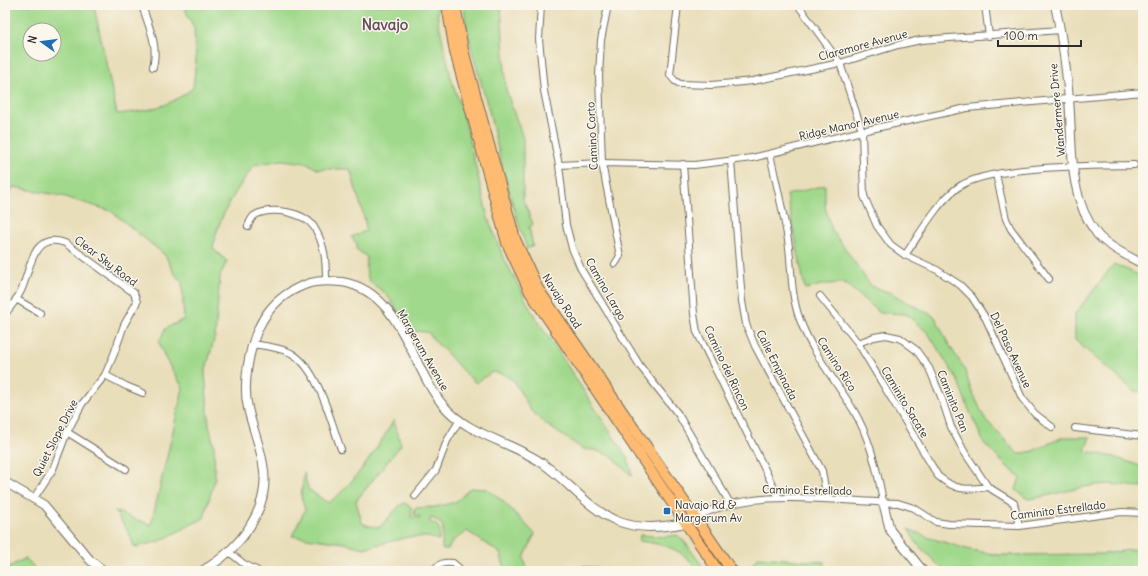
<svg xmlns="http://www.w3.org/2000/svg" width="1148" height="576" viewBox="0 0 1148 576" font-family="Delius,sans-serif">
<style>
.green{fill:#a1d98c;stroke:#66825c;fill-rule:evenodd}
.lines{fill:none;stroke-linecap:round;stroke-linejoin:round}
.minor-casing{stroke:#6e6a5d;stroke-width:8}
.tertiary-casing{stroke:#6e6a5d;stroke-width:10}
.primary-casing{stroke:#6e6a5d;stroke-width:12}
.minor{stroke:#fff;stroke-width:6}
.tertiary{stroke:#fff;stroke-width:8}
.primary{stroke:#ffbb71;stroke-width:10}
.poi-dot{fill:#1f6fb2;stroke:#fbf7ec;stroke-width:1.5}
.labels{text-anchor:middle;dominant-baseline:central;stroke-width:3;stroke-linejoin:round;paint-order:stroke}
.street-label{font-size:11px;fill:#2b2b2b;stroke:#fbf7ec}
.poi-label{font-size:11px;fill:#2b2b2b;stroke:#fbf7ec;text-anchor:start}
.district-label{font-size:15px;font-weight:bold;fill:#664c5d;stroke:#fbf7ec}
</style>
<rect width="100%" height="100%" fill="#fbf7ec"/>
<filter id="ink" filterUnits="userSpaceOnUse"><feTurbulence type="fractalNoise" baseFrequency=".025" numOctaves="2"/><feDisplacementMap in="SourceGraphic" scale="8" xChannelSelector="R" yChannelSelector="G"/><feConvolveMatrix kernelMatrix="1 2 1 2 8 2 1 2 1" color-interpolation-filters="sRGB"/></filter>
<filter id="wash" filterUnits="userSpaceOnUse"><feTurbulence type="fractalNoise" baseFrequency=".012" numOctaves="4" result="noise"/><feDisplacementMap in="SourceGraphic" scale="16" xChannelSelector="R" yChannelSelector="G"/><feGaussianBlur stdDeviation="0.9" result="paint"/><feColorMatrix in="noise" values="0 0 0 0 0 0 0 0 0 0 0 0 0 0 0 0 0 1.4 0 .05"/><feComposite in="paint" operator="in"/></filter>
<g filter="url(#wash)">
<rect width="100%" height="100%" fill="#e9deba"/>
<g class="green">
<path d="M5 5H95V11L117 114C151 110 165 109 193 88L196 60 194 28 183 5H437L438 20 452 82 462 110 488 218 502 254 531 310 628 459 632 476 611 456 594 450 583 449 547 425 531 411 514 381 503 374 492 372 476 383C464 373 457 365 447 353 440 346 433 341 428 332L409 331C402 321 397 308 389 298 376 281 363 289 367 257L356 249 357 244 351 237 366 231 365 221 350 169H317L307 163 282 160 254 165C236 191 217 218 213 249L227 261 220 276 215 336 205 373 209 425 214 446 215 478 204 518 158 542 134 547 130 535 115 511 151 525 183 388 165 358 159 342 165 329 184 319 182 283 174 273 165 255 111 211 62 196 14 187 5 198ZM30 30H54V54H30Z"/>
<path d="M464 5H501L506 90 523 138V199L533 224 529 227 533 246 527 249C511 204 500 158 489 111 480 76 466 41 464 5Z"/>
<path d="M825 185V207L832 230 871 286 891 293 935 317 949 345 964 368 970 387 985 419 1018 454 1033 451 1063 437H1090L1085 451 1114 457 1143 467V487C1132 487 1120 484 1109 484 1081 485 1055 496 1028 499L1016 490 1020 477 1005 465 984 443 969 410 958 381 928 333 906 314 880 313 845 283 826 284 805 289 787 195Z"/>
<path d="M1114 264 1143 277V392L1134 391 1075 340V314Z"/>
<path d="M394 420 401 445 356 501 362 523 369 526 380 527 400 505 405 503 412 508 411 517 420 518V516L414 515 415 508 435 507 456 502 470 488 487 489 503 501 535 534 524 558 527 571H506L500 553 467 531 453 541 448 549H442L443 526 436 520 430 518V522C441 526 440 529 439 540L428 537H409L364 548 344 543 292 536 305 510 301 496 304 473 308 489 328 503C355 484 377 448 394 420Z"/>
<path d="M908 529 930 538 970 550 999 555 1103 554 1143 548V571H948L943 570 918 545Z"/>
<path d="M640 535 665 537 677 535 684 541 706 571H699C681 548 667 545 639 541Z"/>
<path d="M758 557 824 562 827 571H751L749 568Z"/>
<path d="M26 558 37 571H7L9 567Z"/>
</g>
</g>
<g filter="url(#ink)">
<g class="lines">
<g class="minor-casing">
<g id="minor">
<path d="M142 5C148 26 159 44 153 67"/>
<path d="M541 5 539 39 544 91 559 165 566 225 572 248 581 269 640 366 678 414 731 505"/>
<path d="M608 5 601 40 599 76 602 163 620 256 615 264"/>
<path d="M678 5 670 75 675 81 680 84 712 85 753 81 840 63 898 45 921 40 1061 30"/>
<path d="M798 5 840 63 862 131 864 196 877 226 891 245 905 255 937 270 960 285 972 297 986 319 1022 398 1035 414 1052 427"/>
<path d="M985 5 989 36"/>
<path d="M770 154C776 182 783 211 788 240 792 266 790 294 800 320 812 353 836 381 854 411 870 438 878 472 883 502"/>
<path d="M731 161 742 301 746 324 755 346 822 471 827 499"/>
<path d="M683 164 694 314 697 332 779 498"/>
<path d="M559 165 602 163 694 165 752 158 862 131 967 108 1143 92"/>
<path d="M996 174 1006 219 1011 229 1049 279"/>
<path d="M248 226C250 221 252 216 257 214 273 207 304 212 314 227 325 245 326 260 326 280"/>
<path d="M905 255C921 233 935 205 957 188 988 165 1093 166 1134 165"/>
<path d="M820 296 858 343 938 476C956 491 966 490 988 487"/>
<path d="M16 299 40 313"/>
<path d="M5 314C11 307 17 299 21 291 31 270 31 231 65 243L134 293 137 302 124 325 114 354 105 375 82 404 67 432 53 469 34 498"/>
<path d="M858 343 874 337 886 335 900 338 916 350 929 368 942 399 951 427 965 453 988 487 1014 503 1019 526"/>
<path d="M252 344C265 346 279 347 291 353 319 369 330 420 341 449"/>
<path d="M105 375 126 386 143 393"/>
<path d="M1075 428 1143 436"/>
<path d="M67 432 126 469"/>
<path d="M415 496 436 470 447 441 459 421"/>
<path d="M693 519C752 485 834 502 898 503L914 508 936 522 949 524 1019 526 1122 512 1143 513"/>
<path d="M229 552 244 564 258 571"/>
<path d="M582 570 609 571"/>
<path d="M432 571C440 563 443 562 453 563L462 571"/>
</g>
</g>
<g class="tertiary-casing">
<g id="tertiary">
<path d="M1055 5C1062 36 1066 67 1069 99 1073 144 1067 196 1097 234 1105 244 1131 258 1143 264"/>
<path d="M5 482 44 505 90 560 104 571"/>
<path d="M883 502 890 530 923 571"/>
<path d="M202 571C239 550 272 509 263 464 260 445 252 427 248 408 244 392 246 375 249 359 256 322 273 295 310 283 321 280 331 281 342 282 402 292 410 366 443 405 469 436 510 441 542 463 567 480 588 509 617 521 640 530 663 527 686 523"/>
</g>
</g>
<g class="primary-casing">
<g id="primary">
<path d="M447 5 455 52 507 243 530 292 718 571"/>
<path d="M455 5 463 50 515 239 538 289 732 571"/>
</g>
</g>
<use href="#minor" class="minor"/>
<use href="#tertiary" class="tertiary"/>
<use href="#primary" class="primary"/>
</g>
</g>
<rect class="poi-dot" x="663" y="507" width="8" height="8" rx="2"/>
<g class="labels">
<g class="street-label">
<text transform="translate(863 45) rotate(-15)">Claremore Avenue</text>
<text transform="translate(1057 110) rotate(-95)">Wandermere Drive</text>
<text transform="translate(849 125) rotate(-13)">Ridge Manor Avenue</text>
<text transform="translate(592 136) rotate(-93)">Camino Corto</text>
<text transform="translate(106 261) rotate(37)">Clear Sky Road</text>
<text transform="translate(606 289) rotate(60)">Camino Largo</text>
<text transform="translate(562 301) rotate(57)">Navajo Road</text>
<text transform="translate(423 350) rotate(60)">Margerum Avenue</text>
<text transform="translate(1011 350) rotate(65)">Del Paso Avenue</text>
<text transform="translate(837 364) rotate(57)">Camino Rico</text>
<text transform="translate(777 365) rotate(63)">Calle Empinada</text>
<text transform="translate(727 368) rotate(65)">Camino del Rincon</text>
<text transform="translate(953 401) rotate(68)">Caminito Pan</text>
<text transform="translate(905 402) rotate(59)">Caminito Sacate</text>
<text transform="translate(55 438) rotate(-63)">Quiet Slope Drive</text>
<text transform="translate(807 490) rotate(1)">Camino Estrellado</text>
<text transform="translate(1058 510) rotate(-7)">Caminito Estrellado</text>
</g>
<g class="poi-label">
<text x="675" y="505">Navajo Rd &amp;<tspan x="675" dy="13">Margerum Av</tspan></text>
</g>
<g class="district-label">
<text x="385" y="24">Navajo</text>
</g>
</g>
<rect width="1148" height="576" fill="none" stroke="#fbf7ec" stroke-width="20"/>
<g transform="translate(42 42) rotate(284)"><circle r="19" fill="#fbf7ec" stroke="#a8a59f"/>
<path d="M0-3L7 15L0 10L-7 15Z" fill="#1f6fb2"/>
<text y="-6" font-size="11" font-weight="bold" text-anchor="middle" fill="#2b2b2b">N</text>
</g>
<path d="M998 40v6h83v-6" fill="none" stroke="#2b2b2b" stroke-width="2"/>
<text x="1004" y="40" font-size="12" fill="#2b2b2b" stroke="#fbf7ec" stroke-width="3" paint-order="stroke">100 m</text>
</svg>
